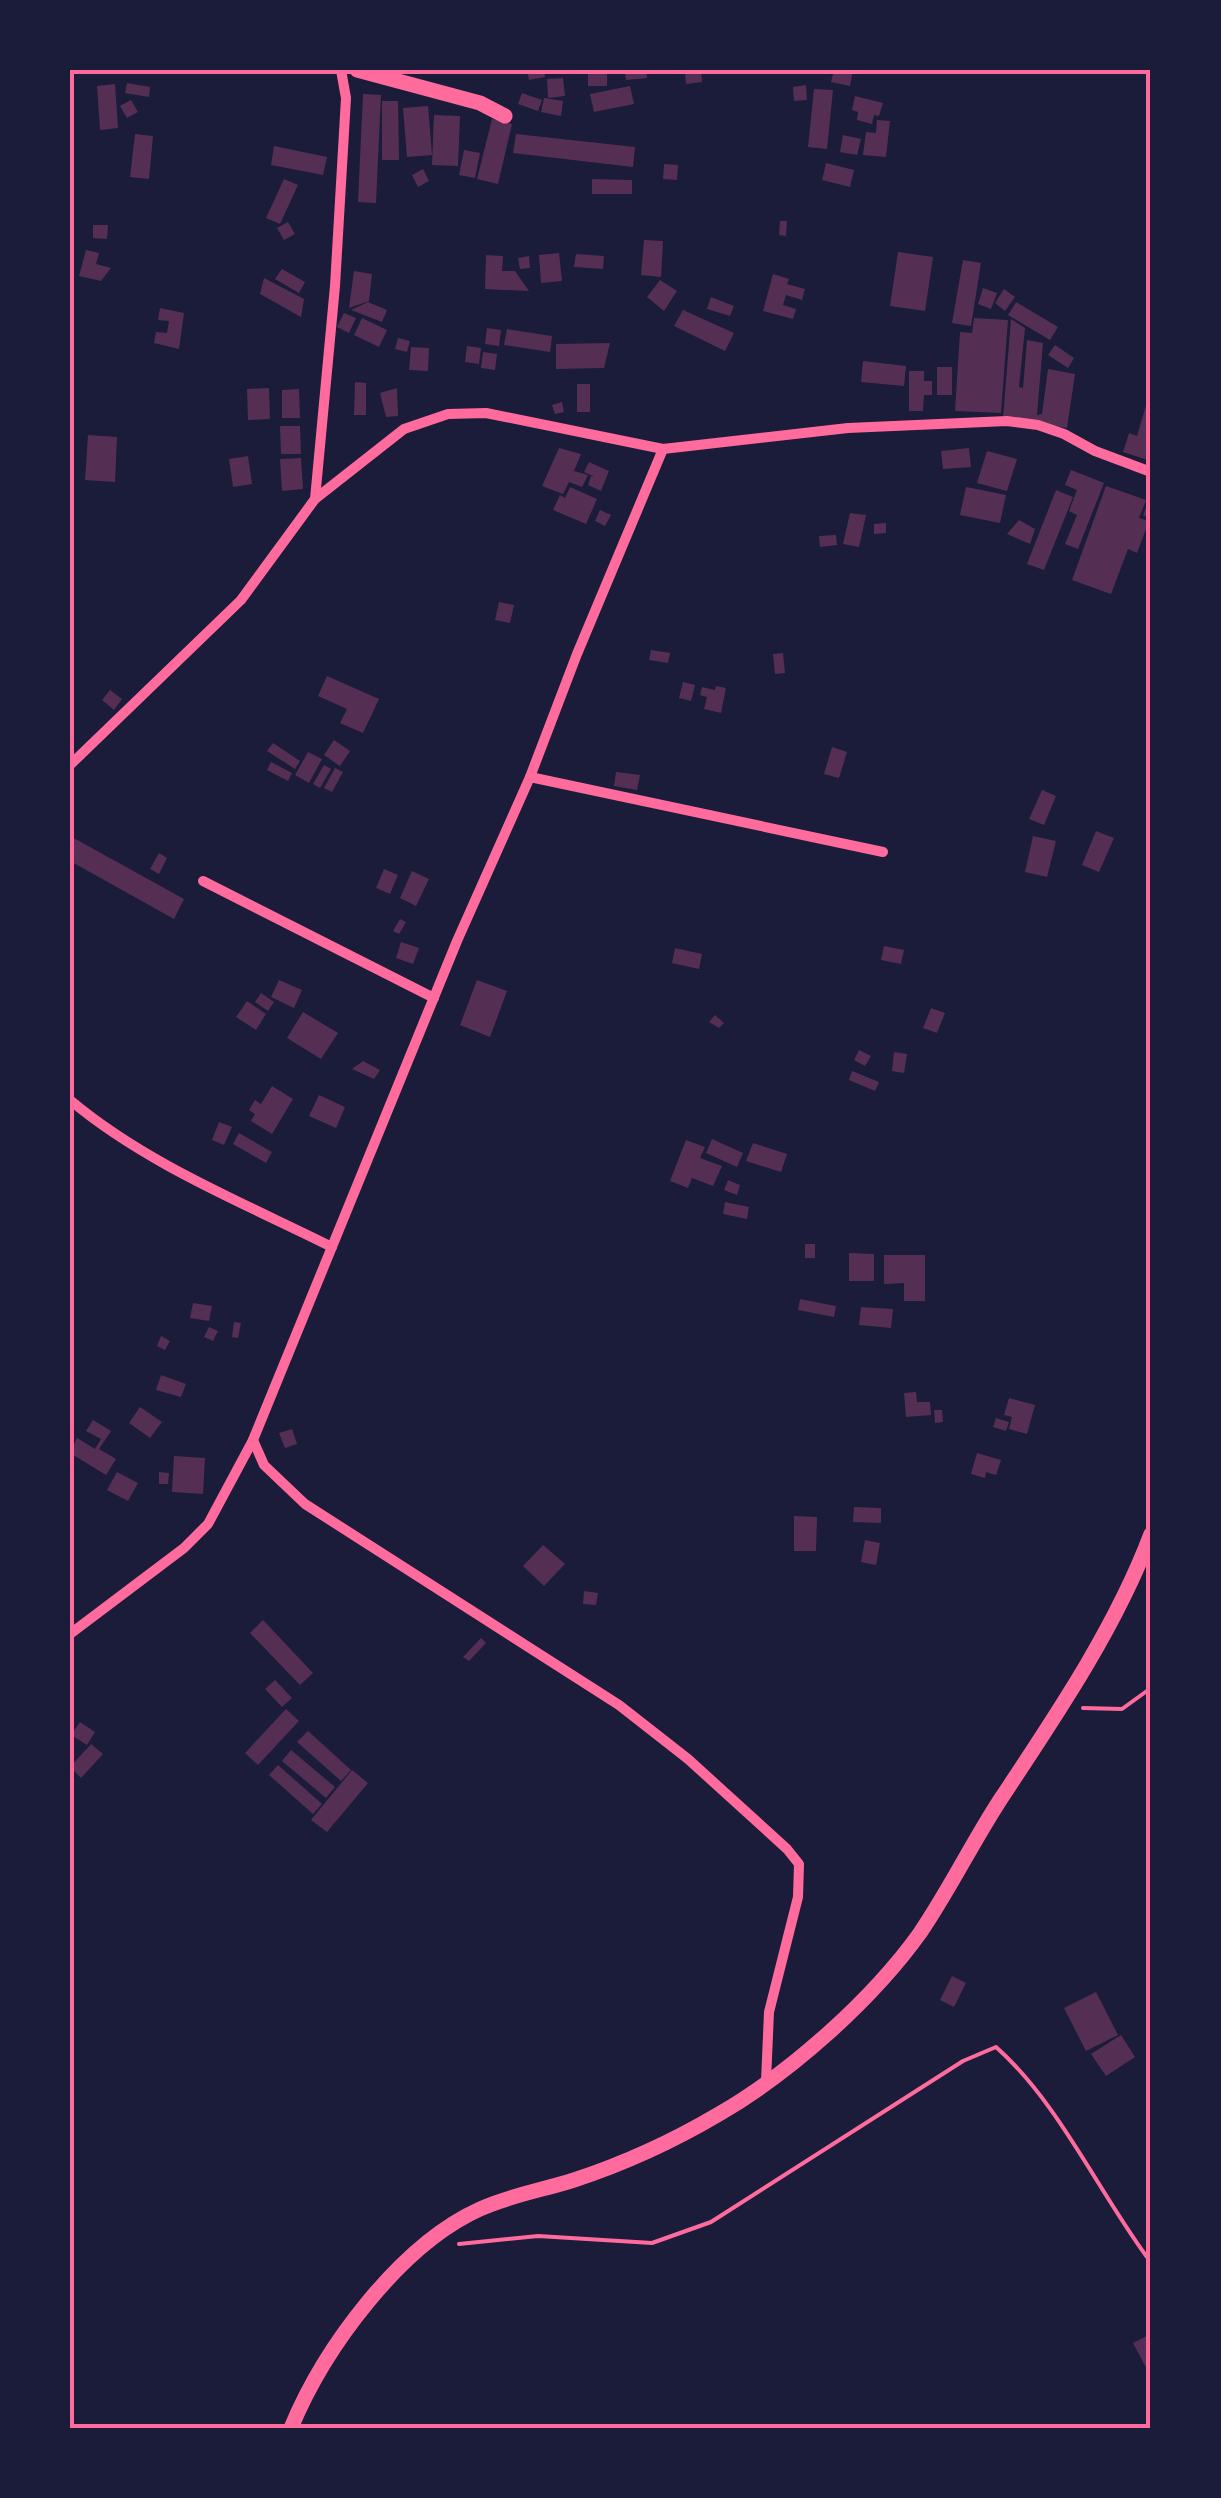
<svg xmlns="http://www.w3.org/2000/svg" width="1221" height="2498" viewBox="0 0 1221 2498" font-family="Helvetica,sans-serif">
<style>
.building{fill:#542f53}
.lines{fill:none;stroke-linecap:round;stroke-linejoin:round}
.path{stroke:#ff6b9d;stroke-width:4}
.minor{stroke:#ff6b9d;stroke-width:10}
.tertiary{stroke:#ff6b9d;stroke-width:15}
.neatline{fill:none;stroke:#ff6b9d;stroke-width:4}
</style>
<rect width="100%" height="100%" fill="#1b1b3a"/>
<g class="building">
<path d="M527 70H544L545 77 529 80Z"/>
<rect x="588" y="70" width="19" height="16"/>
<path d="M625 70H646L647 78 626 80Z"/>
<path d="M834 70H853L850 86 831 82Z"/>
<path d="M701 71 702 82 686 84 685 73Z"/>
<path d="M563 78 565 96 548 98 547 79Z"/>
<path d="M127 83 150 87 149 97 125 93Z"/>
<path d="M115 84 118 128 100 130 97 86Z"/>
<path d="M806 85 807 100 794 101 793 87Z"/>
<path d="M630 86 634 104 594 112 590 94Z"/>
<path d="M814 89 833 90 827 149 808 147Z"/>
<path d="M522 93 542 100 538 111 518 104Z"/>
<path d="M363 94 381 95 376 203 358 202Z"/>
<path d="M855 96 883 103 879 116 874 115 872 124 857 120 858 112 852 110Z"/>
<path d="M544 98 563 101 561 116 541 112Z"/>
<path d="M131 100 138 112 127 118 120 106Z"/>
<path d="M382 101H398L399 160H382Z"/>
<path d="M428 106 432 155 407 157 403 108Z"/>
<path d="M434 115 460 116 458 166 432 165Z"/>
<path d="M492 119 512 124 498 184 477 179Z"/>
<path d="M877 120 890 121 886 157 863 155 866 132 876 133Z"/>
<path d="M135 134 153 136 149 179 130 177Z"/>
<path d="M516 134 635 147 633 167 513 153Z"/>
<path d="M843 135 861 139 857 155 840 152Z"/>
<path d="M274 146 327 157 323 175 271 165Z"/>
<path d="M464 150 480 153 475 178 459 175Z"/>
<path d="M826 163 854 170 850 187 822 180Z"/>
<path d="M664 164 678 165 677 180 663 179Z"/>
<path d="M423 169 429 181 418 187 412 175Z"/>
<path d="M284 179 298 185 280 224 266 218Z"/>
<path d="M592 179 632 180V194H592Z"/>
<path d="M780 221H787L786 236 779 235Z"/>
<path d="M288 222 295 234 284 240 277 228Z"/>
<path d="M93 225H108L107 239 93 238Z"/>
<path d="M644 240 663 241 661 277 641 275Z"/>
<path d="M86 250 99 253 96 264 111 268 101 281 79 276Z"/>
<path d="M898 252 933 257 925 311 890 306Z"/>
<path d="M559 253 562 281 541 283 539 255Z"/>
<path d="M576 254 604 256 603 269 574 267Z"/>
<path d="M486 255 503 256 502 271H515L529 291 485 289Z"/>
<path d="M529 256 530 268 520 269 518 258Z"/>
<path d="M963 260 981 263 971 326 952 323Z"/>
<path d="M282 269 305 282 299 293 275 279Z"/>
<path d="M354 271 372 274 369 301 349 308Z"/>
<path d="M773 274 789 279 787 284 805 289 802 300 786 295 783 305 796 309 793 319 763 311Z"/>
<path d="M264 278 304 299 301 317 260 294Z"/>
<path d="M660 280 677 291 664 311 647 297Z"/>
<path d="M983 288 997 293 991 309 978 304Z"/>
<path d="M1004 289 1015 297 1005 311 995 303Z"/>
<path d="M711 297 734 306 730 316 707 309Z"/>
<path d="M368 302 387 310 382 322 351 310Z"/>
<path d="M1016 302 1058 327 1050 340 1008 315Z"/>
<path d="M160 308 184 313 179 349 154 343 156 332 167 333 169 321 158 320Z"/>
<path d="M683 310 734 333 725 351 674 326Z"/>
<path d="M344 313 356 318 349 333 337 327Z"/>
<path d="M362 318 387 330 379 347 354 335Z"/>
<path d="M974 318 1008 320 1001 413 955 411 960 332 972 333Z"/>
<path d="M1011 319 1025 328 1019 387 1023 388 1027 340 1043 343 1037 415 1042 414 1048 369 1075 374 1067 428 1003 418Z"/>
<path d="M487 328 501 330 499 346 485 344Z"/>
<path d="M507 329 552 336 550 352 504 345Z"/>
<path d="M398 338 410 341 407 352 395 349Z"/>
<path d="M610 343 604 368 556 369V344Z"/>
<path d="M1055 345 1074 358 1068 368 1048 355Z"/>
<path d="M467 346 481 348 479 364 465 362Z"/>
<path d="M411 347 429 348 428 371 409 370Z"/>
<path d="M483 352 497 354 495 370 481 368Z"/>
<path d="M863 361 906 366 904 386 861 382Z"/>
<rect x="937" y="367" width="15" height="28"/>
<path d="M909 371H924V381H932V395H924L923 411H909Z"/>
<path d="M355 382 366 383V415H354Z"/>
<rect x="577" y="384" width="13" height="28"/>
<path d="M269 388 270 419 248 420 247 389Z"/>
<path d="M397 388 398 416 386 417 380 393Z"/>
<path d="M299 389 300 418H282V390Z"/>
<path d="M1150 392H1151V461L1123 452 1129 433 1137 436Z"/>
<path d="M562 402 564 412 555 414 552 405Z"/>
<path d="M280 426H300L301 454H281Z"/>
<path d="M88 435 117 437 115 482 85 480Z"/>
<path d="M559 448 581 454 574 471 588 475 582 487 569 482 563 494 542 486Z"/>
<path d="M969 448 971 467 943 469 941 451Z"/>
<path d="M987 451 1017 459 1007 491 977 483Z"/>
<path d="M248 456 252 484 233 487 229 459Z"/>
<path d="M301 458 303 489 282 491 280 459Z"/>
<path d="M589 462 609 471 601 491 588 485 591 476 595 477 584 472Z"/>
<path d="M1071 470 1104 483 1078 549 1065 544 1077 515 1069 511 1077 490 1065 485Z"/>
<path d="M1106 486 1146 500 1139 518 1149 521 1137 553 1128 549 1111 594 1072 580Z"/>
<path d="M570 487 597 499 586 524 553 510 560 495 565 498Z"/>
<path d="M966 487 1006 495 1000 523 960 515Z"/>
<path d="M1056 490 1073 497 1044 570 1027 564Z"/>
<path d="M1151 496V519L1143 515Z"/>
<path d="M600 510 611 515 605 526 595 521Z"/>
<path d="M850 513 866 515 859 547 843 544Z"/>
<path d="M1019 520 1035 529 1030 544 1007 534Z"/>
<path d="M886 523V533L874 534V524Z"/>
<path d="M836 535 837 545 820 547 819 536Z"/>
<path d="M499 602 514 605 510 623 495 620Z"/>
<path d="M651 650 670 653 668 663 649 660Z"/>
<path d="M783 653 785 673 775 674 773 654Z"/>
<path d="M327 676 379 699 363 733 340 723 347 709 318 696Z"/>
<path d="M683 682 695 685 691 701 679 698Z"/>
<path d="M716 686 726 688 721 713 704 709 707 697 700 695 702 687 715 690Z"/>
<path d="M110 690 122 699 114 710 102 700Z"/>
<path d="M334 740 350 751 340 766 324 755Z"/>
<path d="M273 743 300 761 295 769 267 751Z"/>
<path d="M832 747 847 752 839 778 824 774Z"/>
<path d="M308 752 322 759 309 783 295 775Z"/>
<path d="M271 762 292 773 288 781 267 770Z"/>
<path d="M324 765 331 769 320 788 313 784Z"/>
<path d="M335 768 343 772 332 792 324 788Z"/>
<path d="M616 772 640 775 637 790 614 786Z"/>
<path d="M1042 790 1056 796 1044 825 1029 819Z"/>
<path d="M1096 831 1114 838 1099 872 1082 865Z"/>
<path d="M70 836 184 899 174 919 70 861Z"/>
<path d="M1033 836 1056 841 1047 877 1025 872Z"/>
<path d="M159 853 167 858 159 874 150 869Z"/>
<path d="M384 869 398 875 390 894 376 888Z"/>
<path d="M412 871 429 879 416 906 400 898Z"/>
<path d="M400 919 406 922 399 934 393 931Z"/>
<path d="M401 942 419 948 413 964 396 958Z"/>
<path d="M884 946 904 950 901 964 881 960Z"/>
<path d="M675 948 702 954 699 969 672 963Z"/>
<path d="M279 980 302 990 294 1008 271 997Z"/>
<path d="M477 980 507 991 490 1037 460 1025Z"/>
<path d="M261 993 274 1002 268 1011 255 1002Z"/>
<path d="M247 1001 266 1014 256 1030 236 1017Z"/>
<path d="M931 1008 945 1013 937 1033 923 1028Z"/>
<path d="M303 1012 338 1033 321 1059 287 1038Z"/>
<path d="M715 1015 724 1023 719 1028 709 1022Z"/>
<path d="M859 1050 871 1056 865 1066 854 1060Z"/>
<path d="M894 1052 907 1054 904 1073 892 1071Z"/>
<path d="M363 1061 380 1070 374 1079 352 1069Z"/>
<path d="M852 1071 879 1082 875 1091 849 1080Z"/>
<path d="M272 1086 293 1099 272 1134 251 1121 255 1114 249 1110 255 1100 261 1104Z"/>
<path d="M319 1095 345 1107 336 1128 309 1116Z"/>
<path d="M219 1122 232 1127 224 1145 212 1140Z"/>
<path d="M239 1133 272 1152 266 1163 233 1144Z"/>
<path d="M712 1139 743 1153 737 1167 706 1153Z"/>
<path d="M686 1140 705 1147 700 1158 722 1166 713 1186 692 1178 688 1188 670 1181Z"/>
<path d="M753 1143 787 1154 781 1172 746 1161Z"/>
<path d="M728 1180 740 1185 737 1195 724 1190Z"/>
<path d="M725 1202 749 1207 747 1219 723 1214Z"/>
<rect x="805" y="1244" width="10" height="14"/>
<path d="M849 1253 874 1254V1281H849Z"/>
<path d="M884 1255H925V1301H904V1283L884 1284Z"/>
<path d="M800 1299 836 1306 834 1317 798 1310Z"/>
<path d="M193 1303 212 1306 209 1321 190 1318Z"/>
<path d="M861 1307 893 1309 891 1328 859 1325Z"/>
<path d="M234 1322 241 1323 238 1338 232 1337Z"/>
<path d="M209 1327 218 1331 213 1341 204 1337Z"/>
<path d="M161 1336 170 1341 165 1350 157 1346Z"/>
<path d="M161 1375 186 1384 181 1397 156 1390Z"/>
<path d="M916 1392 917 1402H930L931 1415 906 1417 904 1393Z"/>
<path d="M1009 1398 1035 1405 1027 1434 1009 1429 1012 1417 1004 1415Z"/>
<path d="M140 1407 162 1422 150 1438 129 1423Z"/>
<path d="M934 1410H942L943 1422 935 1423Z"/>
<path d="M996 1418 1009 1422 1006 1431 993 1427Z"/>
<path d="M93 1420 111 1431 99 1449 116 1459 106 1475 70 1453 77 1438 95 1449 101 1439 86 1431Z"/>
<path d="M292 1429 297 1444 285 1448 279 1433Z"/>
<path d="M977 1453 1001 1460 996 1475 986 1472 985 1478 971 1474Z"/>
<path d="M174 1456 205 1458 203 1494 172 1492Z"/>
<path d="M117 1472 138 1483 128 1501 107 1490Z"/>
<path d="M159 1472 169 1473 168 1484H159Z"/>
<path d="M854 1507 881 1508V1523L853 1522Z"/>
<path d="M794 1516 817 1517 816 1551H794Z"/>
<path d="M865 1540 880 1543 876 1565 861 1562Z"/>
<path d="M543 1545 565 1564 544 1586 523 1566Z"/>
<path d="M584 1591 598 1593 596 1605 583 1604Z"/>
<path d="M263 1620 313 1673 300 1685 250 1633Z"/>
<path d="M481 1638 486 1643 469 1661 463 1657Z"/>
<path d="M275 1680 292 1698 282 1707 265 1689Z"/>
<path d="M286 1709 299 1721 258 1765 245 1753Z"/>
<path d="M80 1722 95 1732 87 1745 71 1735Z"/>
<path d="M308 1731 351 1770 341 1781 297 1742Z"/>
<path d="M91 1744 103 1754 81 1778 70 1767Z"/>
<path d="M291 1750 335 1787 326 1798 282 1761Z"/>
<path d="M278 1765 322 1804 313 1814 269 1775Z"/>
<path d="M352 1770 368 1783 327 1832 311 1820Z"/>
<path d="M952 1976 966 1983 954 2007 940 2000Z"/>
<path d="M1096 1992 1118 2035 1086 2051 1064 2008Z"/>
<path d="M1121 2035 1135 2057 1106 2076 1091 2054Z"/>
<path d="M1151 2334V2377L1133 2343Z"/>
</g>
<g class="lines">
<g class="path">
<path d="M1083 1708 1122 1709 1151 1688"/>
<path d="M459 2244 538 2236 652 2243 711 2222 963 2061 996 2047C1058 2102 1097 2189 1147 2257H1151"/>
</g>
<g class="minor">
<path d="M315 499 335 286 346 98 341 70"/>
<path d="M70 765 241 600 315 499 404 429 448 414 486 413 663 449 848 428 1007 421 1038 425 1064 434 1095 451 1151 472"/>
<path d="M530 777 883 852"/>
<path d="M203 881 434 998"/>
<path d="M70 1100C146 1164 244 1203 332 1247"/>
<path d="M253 1440 264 1465 305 1504 619 1705 688 1759 787 1849 799 1864 798 1897 769 2012 766 2081"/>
<path d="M70 1634 184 1548 208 1524 253 1440 457 941 530 777 577 654 663 449"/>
</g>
<g class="tertiary">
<path d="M357 70 480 103 505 116"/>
<path d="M291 2428C324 2348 400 2245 480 2209 511 2195 543 2190 574 2180 623 2164 675 2140 719 2114 790 2073 872 2000 920 1933 950 1889 973 1841 1002 1797 1057 1714 1116 1627 1151 1534"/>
</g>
</g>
<rect width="1221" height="2498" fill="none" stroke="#1b1b3a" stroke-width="145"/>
<rect x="72" y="72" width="1076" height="2354" class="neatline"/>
</svg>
